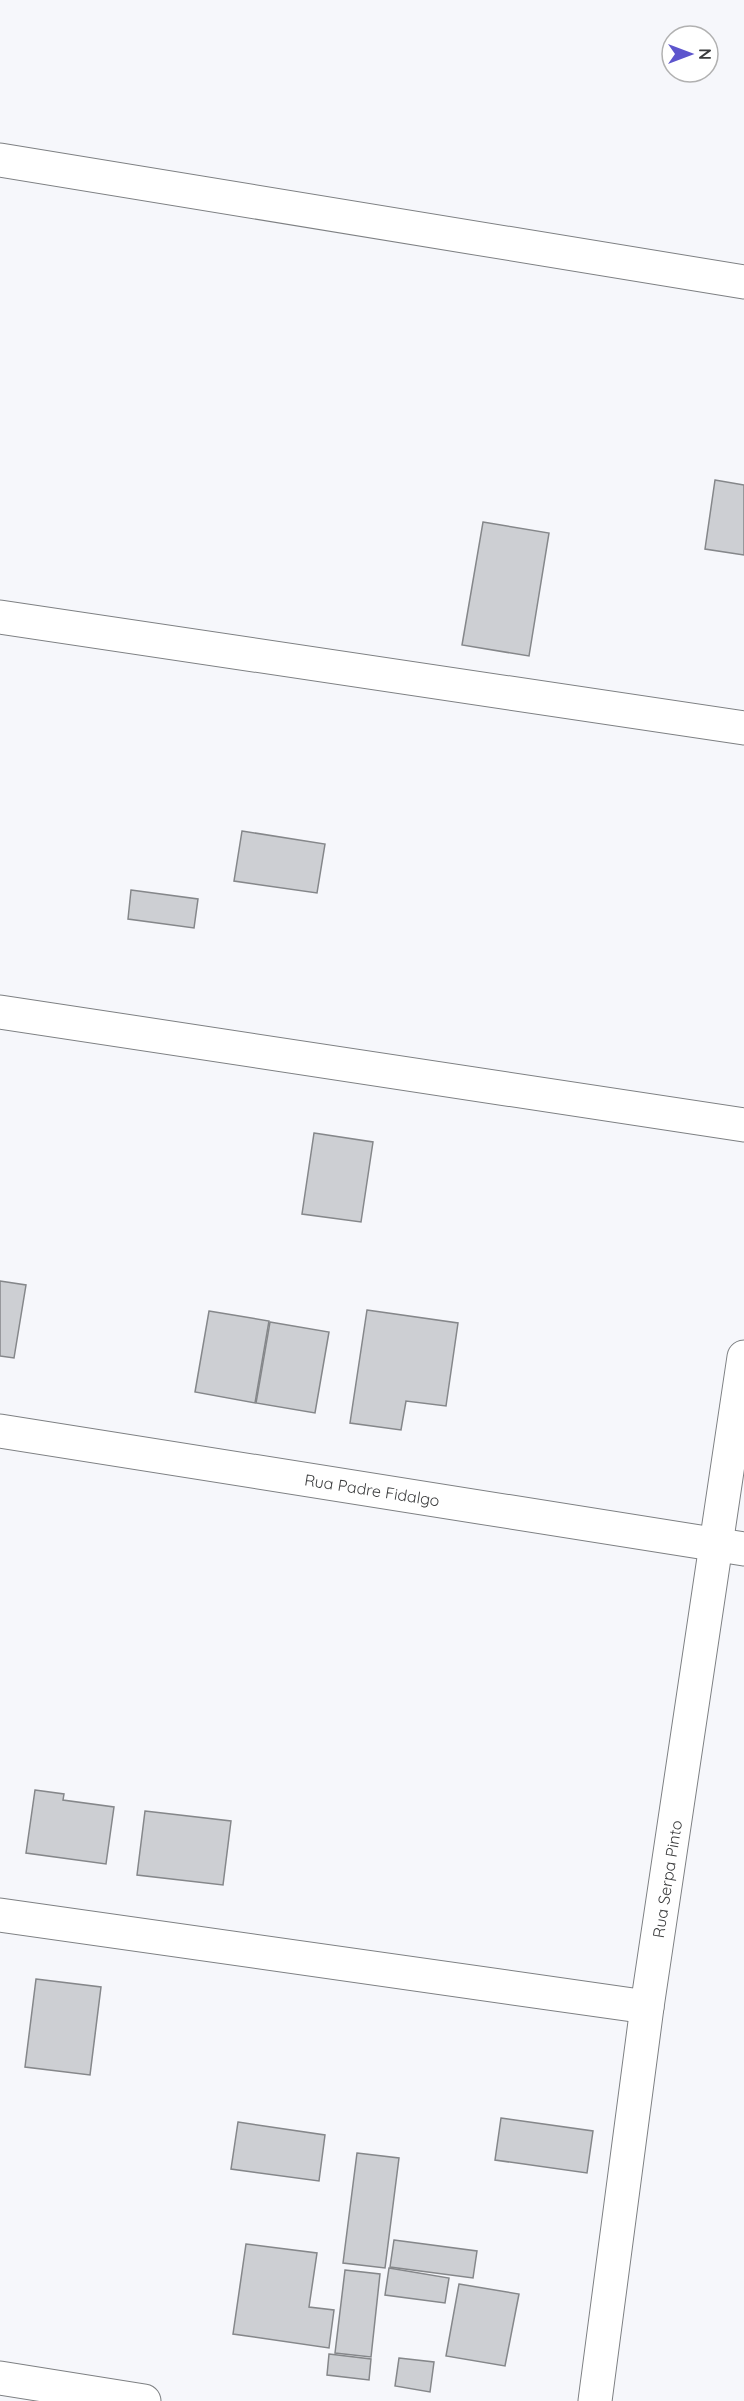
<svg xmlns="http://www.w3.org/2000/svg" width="744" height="2401" viewBox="0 0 744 2401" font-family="Quicksand,sans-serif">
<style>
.building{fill:#cdcfd3;stroke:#85878a;stroke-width:1.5}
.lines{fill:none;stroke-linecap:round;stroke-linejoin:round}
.minor-casing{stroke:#7e8083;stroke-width:35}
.minor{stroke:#fff;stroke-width:33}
.labels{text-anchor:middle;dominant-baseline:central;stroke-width:5;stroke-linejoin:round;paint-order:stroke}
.street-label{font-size:16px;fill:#3b3c3d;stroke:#fff}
</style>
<rect width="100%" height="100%" fill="#f6f7fb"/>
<g class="building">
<path d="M715 480 744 485V555L705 549Z"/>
<path d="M483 522 549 533 529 656 462 645Z"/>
<path d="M242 831 325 844 317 893 234 881Z"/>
<path d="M131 890 198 899 194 928 128 919Z"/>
<path d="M314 1133 373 1142 361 1222 302 1214Z"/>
<path d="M0 1281 26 1285 14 1358 0 1356Z"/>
<path d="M367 1310 458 1323 446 1406 406 1401 401 1430 350 1423Z"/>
<path d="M209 1311 269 1321 255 1403 195 1392Z"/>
<path d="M270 1322 329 1332 315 1413 256 1403Z"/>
<path d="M35 1790 64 1794 63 1800 114 1807 106 1864 26 1853Z"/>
<path d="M145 1811 231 1821 223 1885 137 1875Z"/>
<path d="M36 1979 101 1987 90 2075 25 2067Z"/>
<path d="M501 2118 593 2131 587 2173 495 2160Z"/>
<path d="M238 2122 325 2135 319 2181 231 2169Z"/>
<path d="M357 2153 399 2158 385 2268 343 2263Z"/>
<path d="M394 2240 477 2251 473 2278 390 2267Z"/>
<path d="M246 2244 317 2253 309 2307 334 2310 329 2348 233 2334Z"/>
<path d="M389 2268 449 2278 445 2303 385 2295Z"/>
<path d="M345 2270 380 2274 371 2357 335 2353Z"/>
<path d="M459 2284 519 2294 505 2366 446 2356Z"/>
<path d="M329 2354 371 2359 369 2380 327 2375Z"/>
<path d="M399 2358 434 2362 430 2392 395 2386Z"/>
</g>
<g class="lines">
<g class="minor-casing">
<g id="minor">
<path d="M0 160 744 282"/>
<path d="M0 617 744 728"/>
<path d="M0 1012 744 1125"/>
<path d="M0 1431 744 1549"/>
<path d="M0 1915 647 2007"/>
<path d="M0 2378 144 2401"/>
<path d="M595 2401 647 2007 744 1357"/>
</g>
</g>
<use href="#minor" class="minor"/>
</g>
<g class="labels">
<g class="street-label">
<text transform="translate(372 1490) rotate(9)">Rua Padre Fidalgo</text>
<text transform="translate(667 1879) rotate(-81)">Rua Serpa Pinto</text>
</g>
</g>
<g transform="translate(690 54) rotate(90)"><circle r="28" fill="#ffffff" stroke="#b1b1b1" stroke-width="1.5"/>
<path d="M0-4.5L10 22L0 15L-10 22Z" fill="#5d55cd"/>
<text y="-9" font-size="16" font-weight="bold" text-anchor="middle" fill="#3b3c3d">N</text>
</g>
</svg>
